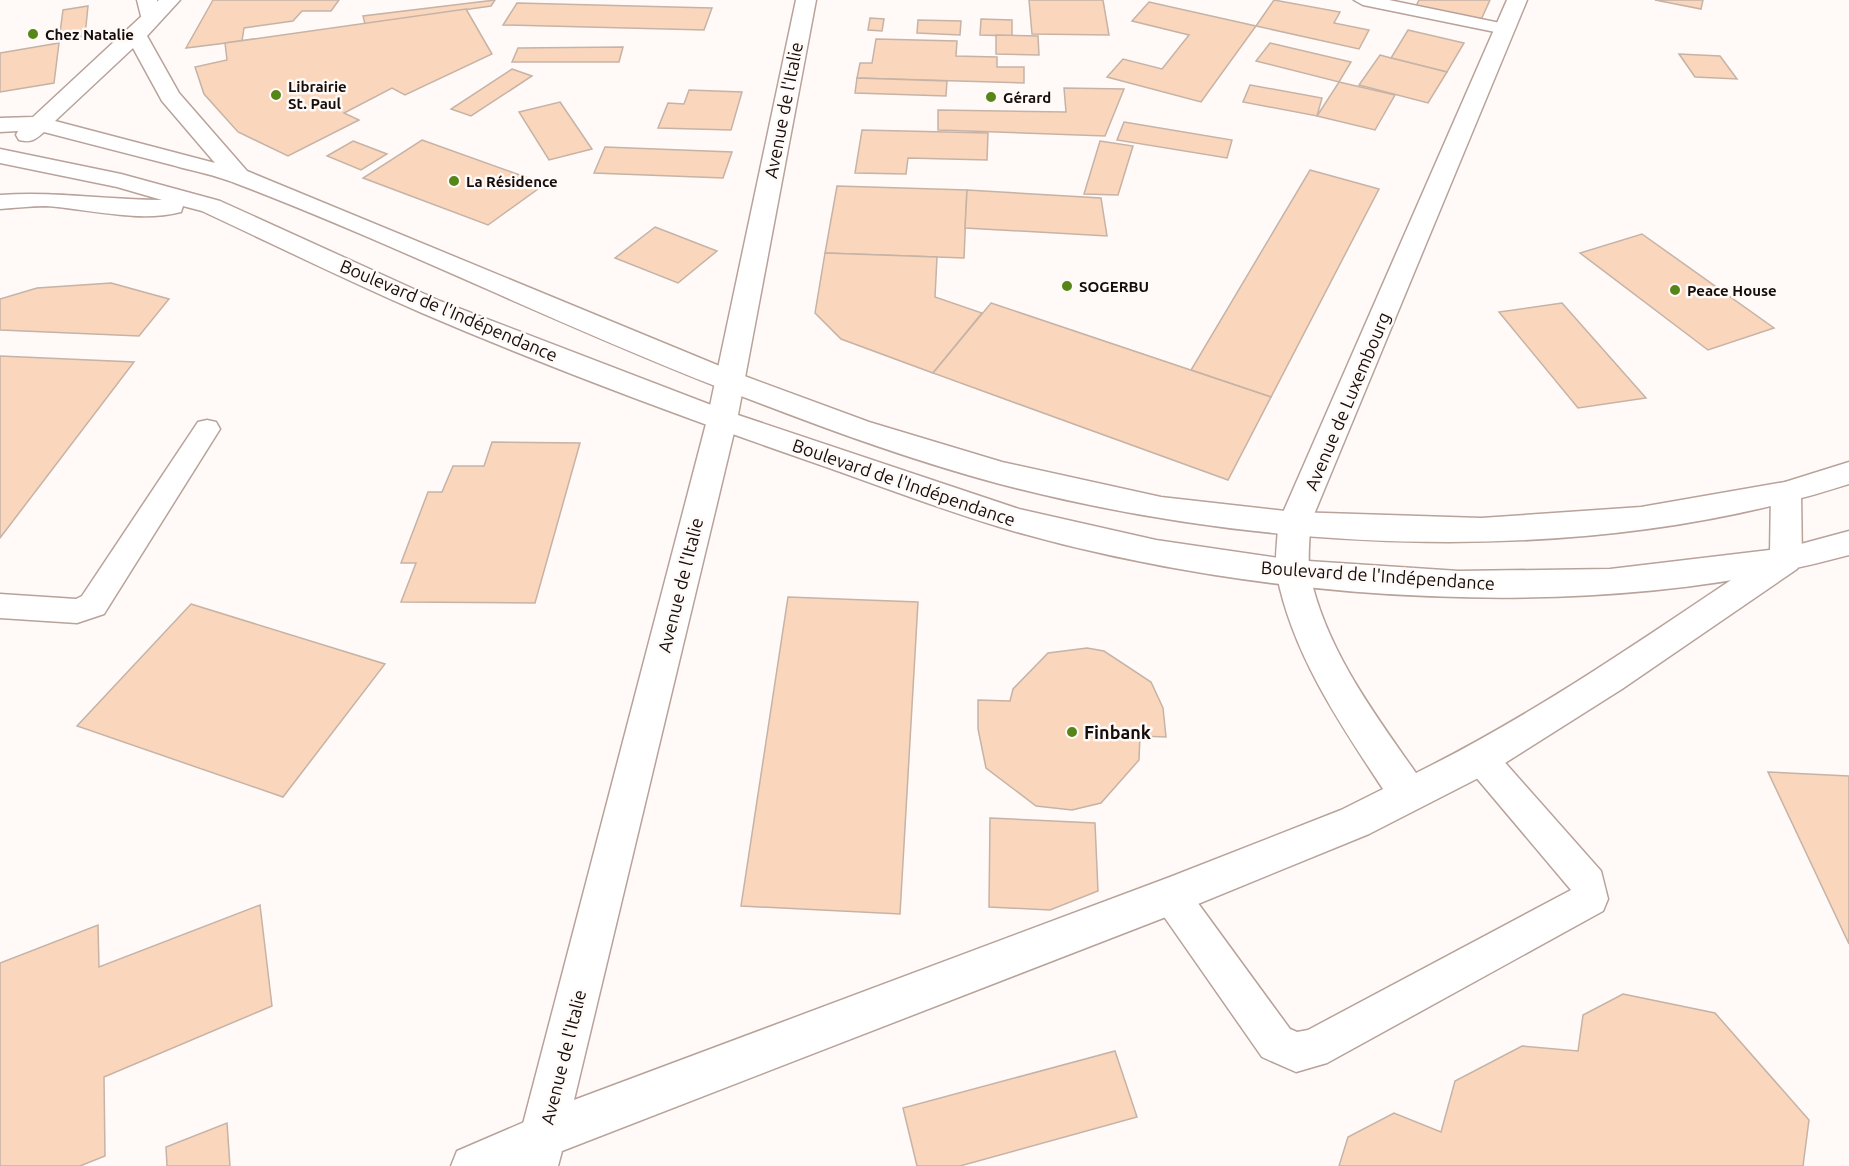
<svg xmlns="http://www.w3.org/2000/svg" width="1849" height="1166" viewBox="0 0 1849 1166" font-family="Ubuntu,sans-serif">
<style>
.building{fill:#f9d6bc;stroke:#c6b3a6;stroke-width:1.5}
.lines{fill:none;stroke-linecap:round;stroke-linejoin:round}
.lane-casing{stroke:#b8a29a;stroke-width:3}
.street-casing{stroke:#b8a29a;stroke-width:3}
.secondary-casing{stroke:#b8a29a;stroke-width:3}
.lane{fill:#fff;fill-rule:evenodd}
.street{fill:#fff;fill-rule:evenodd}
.secondary{fill:#fff;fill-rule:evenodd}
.poi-dot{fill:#568619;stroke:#fffaf8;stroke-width:2}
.labels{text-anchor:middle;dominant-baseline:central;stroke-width:5;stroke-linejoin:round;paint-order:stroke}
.far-poi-label{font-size:15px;font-weight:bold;fill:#150d0a;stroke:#fffaf8;text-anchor:start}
.street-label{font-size:18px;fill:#150d0a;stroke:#fffaf8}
.poi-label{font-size:18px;font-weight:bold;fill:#150d0a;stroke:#fffaf8;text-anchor:start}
</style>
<rect width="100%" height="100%" fill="#fffaf8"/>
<g class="building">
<path d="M213 0H339L331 11H302L293 21 244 28 242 41 186 48Z"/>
<path d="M495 0 491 6 365 24 363 16Z"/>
<path d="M1029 0H1103L1109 35 1032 34Z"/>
<path d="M1274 0 1340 12 1334 23 1369 30 1359 49 1256 26Z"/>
<path d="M1419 0H1490L1481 20 1416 6Z"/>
<path d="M1655 0H1703L1701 9Z"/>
<path d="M1149 2 1256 26 1201 102 1107 77 1123 59 1162 69 1189 35 1132 21Z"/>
<path d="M517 3 712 8 704 30 503 25Z"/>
<path d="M88 6 85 36 59 40 63 10Z"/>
<path d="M466 9 492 54 405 95 392 88 344 113 359 120 288 156 238 132 204 94 195 67 227 60 225 43Z"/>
<path d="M870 18 884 19 882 31 868 30Z"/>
<path d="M981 19 1012 20V36L980 35Z"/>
<path d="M918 20 961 21 960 35 917 33Z"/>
<path d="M1408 30 1464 43 1447 72 1391 58Z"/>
<path d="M996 35 1038 36 1039 55 996 54Z"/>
<path d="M876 39 957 41 956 56 997 57V67H1024V83L857 78 860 63H872Z"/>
<path d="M59 43 54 83 0 92V53Z"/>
<path d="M1270 43 1351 62 1339 82 1256 61Z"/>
<path d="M623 47 619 62H512L518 48Z"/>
<path d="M1679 54 1720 56 1737 79 1695 77Z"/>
<path d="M1380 55 1391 58 1447 72 1428 103 1359 85Z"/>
<path d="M512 69 532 76 471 116 451 109Z"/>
<path d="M857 78 947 81 946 96 855 93Z"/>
<path d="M1339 82 1395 95 1375 130 1317 116Z"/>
<path d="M1250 85 1322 98 1317 116 1243 102Z"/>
<path d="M1064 88 1124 89 1105 136 938 130V110L1066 112Z"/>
<path d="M689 90 742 92 731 130 658 128 668 103 684 104Z"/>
<path d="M560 102 592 149 549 160 519 112Z"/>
<path d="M1124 122 1232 140 1227 158 1117 140Z"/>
<path d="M862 130 988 133 987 160 908 158 906 174 855 173Z"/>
<path d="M422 140 545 184 488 225 363 178Z"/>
<path d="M353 141 387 154 361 170 327 156Z"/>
<path d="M1100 141 1133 146 1118 195 1084 194Z"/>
<path d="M605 147 732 152 723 178 594 173Z"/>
<path d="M1310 170 1379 189 1271 397 1191 370Z"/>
<path d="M837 186 967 190 964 258 825 253Z"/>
<path d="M967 190 1101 198 1107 236 965 228Z"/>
<path d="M655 227 717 251 678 283 615 258Z"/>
<path d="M1642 234 1774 328 1708 350 1580 253Z"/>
<path d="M825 253 937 257 935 297 982 313 933 373 841 339 815 313Z"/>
<path d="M111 283 169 299 139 336 0 330V299L37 288Z"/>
<path d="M991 303 1271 397 1228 480 933 373Z"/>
<path d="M1562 303 1646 398 1578 408 1499 312Z"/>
<path d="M0 356 134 362 0 538Z"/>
<path d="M492 442 580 443 535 603 401 602 416 563H401L428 492H442L453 466H484Z"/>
<path d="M788 597 918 602 900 914 741 906Z"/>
<path d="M191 604 385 664 283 797 77 726Z"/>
<path d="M1087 648 1104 651 1151 682 1163 708 1166 737 1140 736 1139 760 1101 803 1072 810 1036 806 986 768 978 729V700L1010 701 1013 689 1048 653Z"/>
<path d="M1768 772 1849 776V944Z"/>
<path d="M990 818 1095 823 1098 891 1050 910 989 907Z"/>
<path d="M260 905 272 1006 104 1077 105 1156 80 1166H0V963L98 925 99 967Z"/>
<path d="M1623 994 1715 1013 1809 1120 1803 1166H1339L1348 1137 1394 1113 1441 1132 1455 1081 1522 1046 1578 1051 1583 1015Z"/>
<path d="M1115 1051 1137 1117 960 1166H917L903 1108Z"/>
<path d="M227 1123 230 1166H167L166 1147Z"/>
</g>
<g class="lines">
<g class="lane-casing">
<g id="lane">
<path d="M1354 0H1389L1505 24 1514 29 1505 34 1363 5Z"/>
<path d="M207 420 216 422 220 429 104 614 77 623 0 618V594L76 599 82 596 198 422Z"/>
<path d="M1481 744 1493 749 1601 871 1608 899 1603 911 1327 1063 1296 1072 1262 1057 1158 908 1153 896 1158 884 1171 879 1184 884 1290 1029 1297 1032 1308 1030 1571 890 1469 769 1464 759 1469 749Z"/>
<path d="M543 1114 558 1120 564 1135 558 1150 521 1166H451L457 1151Z"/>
</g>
</g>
<g class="street-casing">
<g id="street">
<path d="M137 0H157L160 20 157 24H143Z"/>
<path d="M796 0H816L737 420 574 1100 1170 877 1341 810 1383 789C1340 724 1292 653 1277 575 1274 559 1278 540 1278 524L1507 0H1527L1310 524C1310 540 1307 559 1310 575 1326 649 1373 712 1416 773 1540 712 1654 631 1770 554L1771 493 1775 485 1786 482 1797 485 1801 493 1802 560 1797 569 1622 689 1494 770 1369 834 1171 915 562 1151 558 1166H512L707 420Z"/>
</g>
</g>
<g class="secondary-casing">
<g id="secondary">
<path d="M159 0H180L147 36 179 93 247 171 739 374 869 422 1002 462 1161 497 1294 512 1481 518 1641 507 1785 482 1849 462V484C1587 569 1264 553 1000 484 906 459 813 424 723 389 558 325 400 246 235 183 215 175 193 171 172 165 129 154 86 143 44 132 35 140 31 143 19 140L16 135 18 131 0 132V118L33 117ZM133 48 162 101 215 163 55 121Z"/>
<path d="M0 149 121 174 220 201 440 301 732 413 1019 509 1156 540 1293 560 1459 571 1610 569 1786 548 1849 531V555C1594 625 1266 603 1013 531 944 511 876 484 809 461 679 416 548 367 422 313 348 281 275 245 202 211L183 206 181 212C138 223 89 209 46 206 31 206 15 208 0 209V195C55 191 107 200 162 200L117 187 0 163Z"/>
</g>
</g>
<use href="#lane" class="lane"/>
<use href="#street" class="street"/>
<use href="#secondary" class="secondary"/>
</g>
<g class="poi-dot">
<circle cx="33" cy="34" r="6"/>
<circle cx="276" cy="95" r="6"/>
<circle cx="991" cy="97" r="6"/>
<circle cx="454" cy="181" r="6"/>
<circle cx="1067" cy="286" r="6"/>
<circle cx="1675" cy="290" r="6"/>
<circle cx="1072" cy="732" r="6"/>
</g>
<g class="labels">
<g class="far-poi-label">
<text x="45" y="34">Chez Natalie</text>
<text x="288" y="86">Librairie<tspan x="288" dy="17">St. Paul</tspan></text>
<text x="1003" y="97">Gérard</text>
<text x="466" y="181">La Résidence</text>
<text x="1079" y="286">SOGERBU</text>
<text x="1687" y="290">Peace House</text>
</g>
<g class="street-label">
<text transform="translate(783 110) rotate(-79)">Avenue de l'Italie</text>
<text transform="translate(449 310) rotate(23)">Boulevard de l'Indépendance</text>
<text transform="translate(1347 401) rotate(-67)">Avenue de Luxembourg</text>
<text transform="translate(904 482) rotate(19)">Boulevard de l'Indépendance</text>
<text transform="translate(1378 575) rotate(4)">Boulevard de l'Indépendance</text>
<text transform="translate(680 585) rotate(-76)">Avenue de l'Italie</text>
<text transform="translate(563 1057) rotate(-76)">Avenue de l'Italie</text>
</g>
<g class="poi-label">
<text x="1084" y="732">Finbank</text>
</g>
</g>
</svg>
